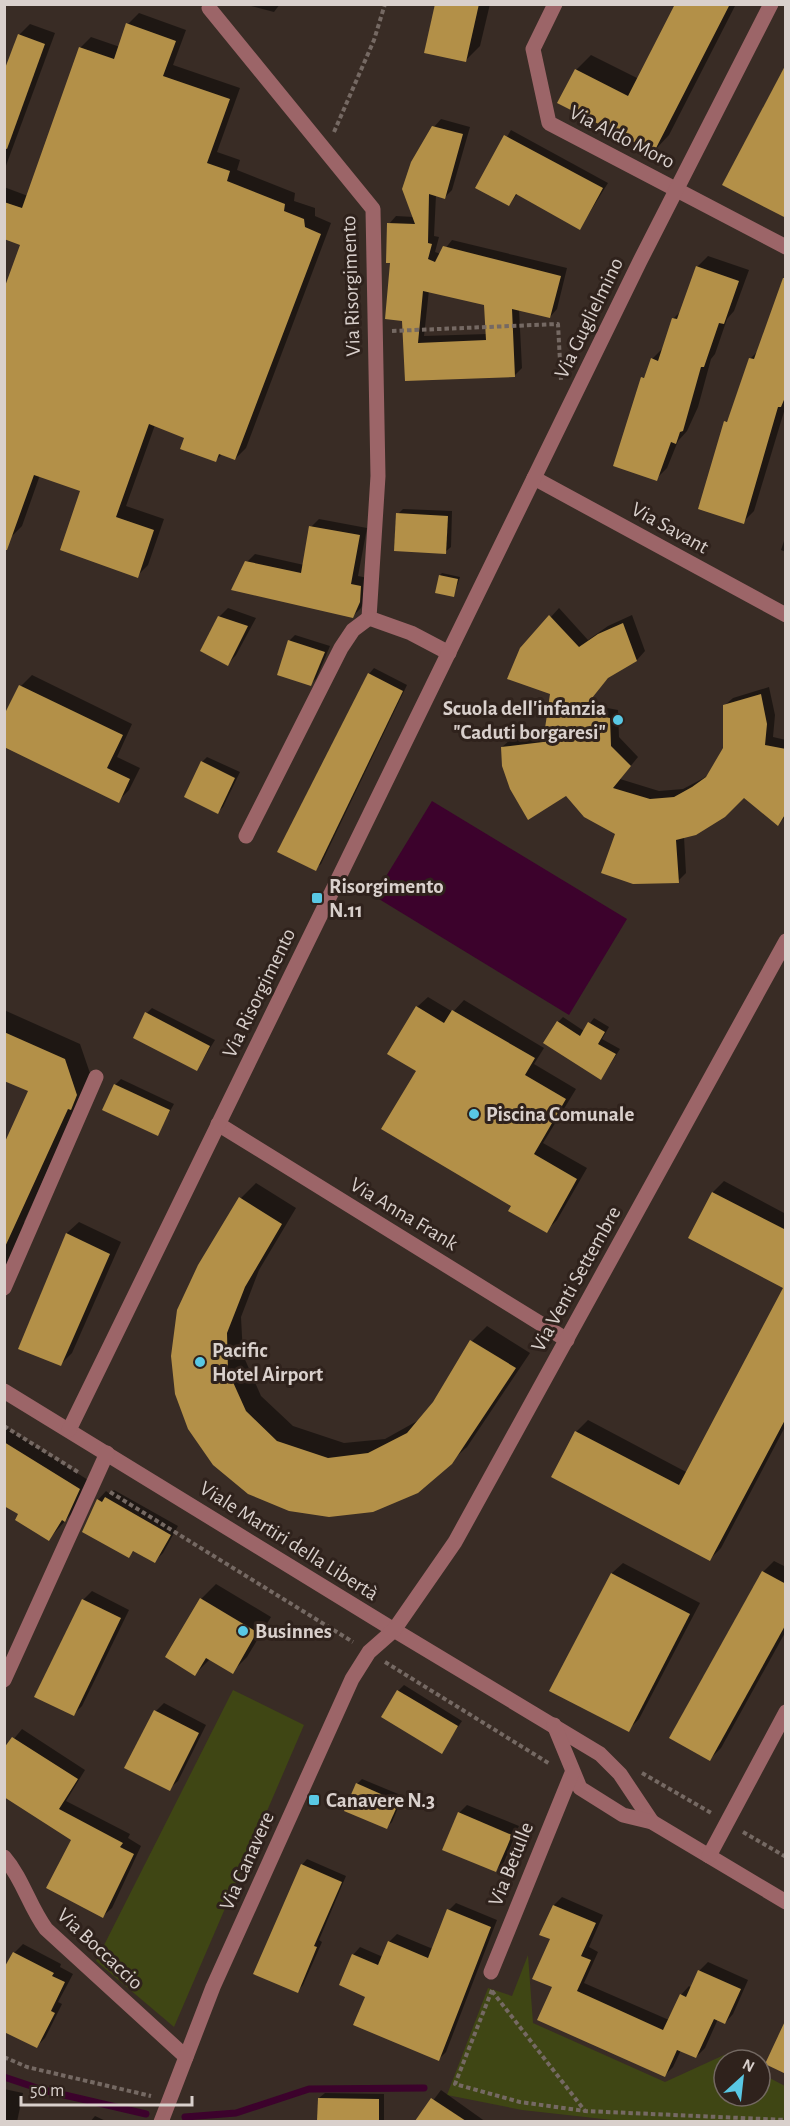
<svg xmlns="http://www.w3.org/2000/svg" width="790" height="2126" viewBox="0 0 790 2126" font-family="'Alegreya Sans',sans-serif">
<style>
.green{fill:#3f4614}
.water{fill:#3c022c}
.shadow{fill:#0007;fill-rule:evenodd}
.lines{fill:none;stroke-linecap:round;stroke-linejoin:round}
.stream{stroke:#3c022c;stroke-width:7}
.building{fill:#b39048;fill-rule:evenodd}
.path{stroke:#756963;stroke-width:4;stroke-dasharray:4.5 3;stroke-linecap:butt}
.minor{stroke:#9c6568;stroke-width:15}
.poi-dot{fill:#59c8e4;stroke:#2f221c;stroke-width:2}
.labels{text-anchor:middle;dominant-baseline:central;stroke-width:6;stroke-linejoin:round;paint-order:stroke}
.street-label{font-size:21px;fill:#d9d0cc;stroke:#2f221c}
.poi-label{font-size:21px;font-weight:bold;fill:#d9d0cc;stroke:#2f221c;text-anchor:start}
</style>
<rect width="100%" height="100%" fill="#392c25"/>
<g class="green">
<path d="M233 1690 304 1725 174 2027 96 1961Z"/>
<path d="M528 1955 533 2023 665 2082 724 2055 733 2060H724V2096H760V2073L785 2086V2121H621L522 2110 447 2095 488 1988 512 1996Z"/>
</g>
<path class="water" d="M432 801 627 919 569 1015 374 896Z"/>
<g class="shadow">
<path d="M243 4H280L274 12Z"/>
<path d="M437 4H490L480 46 465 61Z"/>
<path d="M677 4H736L669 135 654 151 576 70 591 55 639 79Z"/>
<path d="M139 13 186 30 173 65 240 88 217 152 240 160 237 170 295 193 294 201 315 208V216L331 223 246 448 235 459 222 454 215 461 186 437 155 425 126 506 164 519 148 565 137 576 82 490 40 475 22 526 11 537 22 244 4 238V187L28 196 80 48 91 37 120 47 128 24Z"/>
<path d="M30 24 55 33 4 171V75L19 35Z"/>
<path d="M441 119 470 127 452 190 445 197 436 195 434 236 439 237 435 252 441 254 452 240 567 268 557 309 550 317 519 309 522 368 514 376 406 380 404 320 392 262 389 224 396 216 414 217 434 127ZM429 290 486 303 487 334 424 336Z"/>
<path d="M511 130 608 183 580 228 518 193 509 205 477 187Z"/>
<path d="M708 256 749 270 734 311 727 319 715 354 711 359 698 407 687 431 678 441 667 468 656 479 643 378 647 374 652 359 664 347 674 318 682 310 697 267Z"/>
<path d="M786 296V405L754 511 743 522 726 422 731 417 751 358 759 350Z"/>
<path d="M403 509 452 511 451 547 445 552 398 514Z"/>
<path d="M319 519 367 528 358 576 368 578V593L361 608 353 616 247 562 255 554 304 565 311 527Z"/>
<path d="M786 535V552L781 550Z"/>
<path d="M442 573 460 577 454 595 440 575Z"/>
<path d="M228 608 256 618 236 655 228 664 219 617Z"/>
<path d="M559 608 588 640 608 626 632 615 645 651 637 660 610 675 586 704 618 710 619 737 638 757 620 779 659 791 683 789 702 779 710 774 725 749 724 706 733 698 769 687 775 715 773 737 786 740V816L778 824 744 796 684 837 686 873 678 881 502 747 511 739 546 735 551 693 522 649Z"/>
<path d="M295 635 330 646 316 679 310 684 279 674 290 640Z"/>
<path d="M374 668 407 685 321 864 315 869 369 674Z"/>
<path d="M32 675 132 724 117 757 140 768 129 790 118 801 4 719 21 686Z"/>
<path d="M207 757 240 772 223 807 218 812 202 762Z"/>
<path d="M428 997 453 1012 464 1000 544 1048 534 1064 576 1089 543 1143 587 1168 557 1220 546 1231 513 1206 418 1070 417 1007Z"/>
<path d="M152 1008 215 1040 197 1069 147 1013Z"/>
<path d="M4 1010 80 1044 92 1079 80 1099 24 1222 27 1224 4 1270V1146L30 1090 4 1079Z"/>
<path d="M563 1017 584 1031 594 1018 609 1027 602 1039 620 1049 601 1079 558 1022Z"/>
<path d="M121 1079 174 1104 157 1134 115 1085Z"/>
<path d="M724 1181 786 1214V1425L721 1548 710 1559 553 1477 577 1431 588 1420 688 1473 785 1287 690 1237 713 1192Z"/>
<path d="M256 1183 296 1208 259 1270 241 1317 243 1355 261 1396 293 1426 344 1443 385 1439 419 1420 434 1403 472 1341 487 1326 530 1353 467 1447 417 1492 190 1429 241 1198Z"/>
<path d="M79 1222 121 1242 72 1353 61 1364 20 1348 67 1233Z"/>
<path d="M4 1426 88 1480 73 1512 49 1539 21 1514 4 1471Z"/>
<path d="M114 1490 178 1526 163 1553 155 1561 135 1550 128 1556 98 1500 106 1491 110 1494Z"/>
<path d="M774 1561 786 1567V1631L721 1748 710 1759 763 1572Z"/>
<path d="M623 1563 700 1603 639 1719 628 1730 551 1690 612 1573Z"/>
<path d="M216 1584 271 1617 247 1657 232 1672 210 1659 195 1674 201 1599Z"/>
<path d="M92 1591 129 1610 82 1706 73 1715 83 1600Z"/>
<path d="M404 1685 462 1721 441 1752 398 1691Z"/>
<path d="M164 1703 206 1725 178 1781 169 1789 156 1711Z"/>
<path d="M22 1729 85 1770 66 1801 130 1834 128 1838 141 1846 112 1908 103 1916 73 1840 4 1751Z"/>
<path d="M362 1779 403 1796 392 1822 387 1827 357 1784Z"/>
<path d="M467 1805 519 1826 504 1862 496 1870 459 1813Z"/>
<path d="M307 1859 346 1876 319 1940 322 1942 303 1985 298 1991 302 1865Z"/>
<path d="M562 1897 603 1915 589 1947 598 1952 584 1983 669 2020 681 1995 689 1986 692 1988 699 1971 708 1962 748 1980 733 2014 725 2023 718 2019 705 2048 696 2057 681 2050 673 2067 664 2076 554 1986 552 1938 541 1934 554 1905Z"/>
<path d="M456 1903 497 1920 446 2052 439 2059 367 1996 353 1955 360 1947 383 1957 389 1942 397 1934 433 1949 449 1910Z"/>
<path d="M23 1944 61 1964 60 1967 73 1974 58 2002 62 2004 45 2038 36 2047 14 1953Z"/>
<path d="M4 2089 23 2093 17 2122H4Z"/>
<path d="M441 2090 486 2122H417Z"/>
<path d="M325 2093 384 2094V2122H319V2098Z"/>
<path d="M95 2116 108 2122H90Z"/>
</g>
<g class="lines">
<g class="stream">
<path d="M4 2077 43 2090 146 2114"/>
<path d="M185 2117 236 2113 309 2089 424 2088"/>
</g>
</g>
<g class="building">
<path d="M435 4H479L466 62 424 53Z"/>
<path d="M675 4H730L654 152 557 103 575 69 628 96Z"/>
<path d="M126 23 176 41 163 76 230 99 207 163 230 171 227 181 285 204 284 211 304 219 305 227 321 234 235 460 219 454 216 462 180 449 184 438 149 424 116 517 154 530 138 578 60 550 80 491 34 475 7 550H4V289L20 245 4 239V202L22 208 79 47 114 59Z"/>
<path d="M18 34 45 44 7 149 4 148V71Z"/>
<path d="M786 64V218L722 185Z"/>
<path d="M432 126 463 134 445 199 429 194 428 243 432 244 428 259 435 262 443 246 561 276 550 318 512 309 515 377 405 381 402 321 385 319 390 263H386L387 223 415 224 402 189 411 162ZM423 291 484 305 486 340 418 343Z"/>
<path d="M504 135 603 188 580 230 516 194 509 206 475 188Z"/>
<path d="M696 266 739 281 724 324 719 323 704 367H701L683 431 680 432 676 444 671 442 657 481 613 466 641 377 644 378 651 358 658 361 672 318 677 319Z"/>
<path d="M783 278H786V395L781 407H778L744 524 698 509 724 421 727 422 749 358 754 359Z"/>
<path d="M396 513 448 516 446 554 394 551Z"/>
<path d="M309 526 360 535 351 584 361 586 360 602 353 618 231 590 245 561 301 573Z"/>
<path d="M439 575 458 579 454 597 435 593Z"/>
<path d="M549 615 579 647 598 634 623 623 637 661 608 678 580 713 610 718 611 746 631 766 613 788 650 799 674 797 692 787 706 777 723 748V705L761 694 767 724 765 745 786 749V813L778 826 744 798 725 817 696 835 676 840 679 883 633 884 601 873 615 834 584 817 566 796 528 820 510 789 502 766 501 747 543 742 550 694 507 679 520 648Z"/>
<path d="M218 616 248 626 228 666 200 651Z"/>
<path d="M288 640 325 652 311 686 277 675Z"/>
<path d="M368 673 403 691 316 871 277 852Z"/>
<path d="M19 685 123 735 107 768 130 779 119 803 4 747V715Z"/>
<path d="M201 761 235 778 218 814 184 797Z"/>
<path d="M416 1006 444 1023 452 1010 535 1058 525 1075 566 1099 534 1154 577 1179 547 1233 508 1211 511 1206 381 1129 416 1071 387 1054Z"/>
<path d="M145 1012 210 1046 197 1071 133 1038Z"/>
<path d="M557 1021 580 1036 588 1022 605 1032 598 1044 616 1054 601 1080 543 1043Z"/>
<path d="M4 1032 65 1059 77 1095 71 1110 68 1109 4 1249V1144L28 1091 4 1081Z"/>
<path d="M114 1084 170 1110 158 1136 102 1110Z"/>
<path d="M712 1192 786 1230V1418L710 1561 551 1477 575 1431 679 1485 783 1288 688 1238Z"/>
<path d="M239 1197 282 1224 245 1287 227 1333 228 1371 246 1411 277 1441 328 1458 368 1453 407 1433 433 1402 470 1340 516 1368 452 1464 418 1493 373 1512 329 1517 289 1511 248 1494 213 1465 188 1429 175 1394 171 1356 177 1310 198 1265Z"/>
<path d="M66 1233 110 1254 61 1366 18 1349Z"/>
<path d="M4 1442 80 1489 65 1522 62 1520 49 1541 15 1520 18 1514 4 1506Z"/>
<path d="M105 1497 171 1535 155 1563 133 1551 129 1558 82 1532 97 1499 102 1502Z"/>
<path d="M762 1571 786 1584V1624L710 1761 669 1738Z"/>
<path d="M611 1573 690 1614 629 1732 549 1691Z"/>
<path d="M200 1598 257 1632 233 1674 206 1658 195 1676 165 1657Z"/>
<path d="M82 1599 121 1618 74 1716 34 1697Z"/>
<path d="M397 1690 458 1726 442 1754 381 1717Z"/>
<path d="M154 1710 199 1733 170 1791 124 1768Z"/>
<path d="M12 1737 78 1779 59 1809 123 1843 120 1847 134 1854 103 1918 46 1888 71 1840 4 1797V1748Z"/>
<path d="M356 1783 399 1802 387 1829 344 1811Z"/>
<path d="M458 1812 512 1835 496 1872 442 1850Z"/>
<path d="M301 1864 342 1882 314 1946 317 1947 298 1993 253 1974Z"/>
<path d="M553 1905 596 1923 581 1956 591 1960 577 1991 663 2030 680 1994 686 1997 698 1970 741 1989 725 2024 714 2019 696 2058 677 2050 665 2077 537 2020 552 1987 532 1979 550 1939 539 1935Z"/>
<path d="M447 1909 491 1927 439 2061 353 2025 365 1997 339 1985 352 1954 378 1965 388 1941 428 1958Z"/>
<path d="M13 1952 54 1973 52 1976 65 1982 51 2011 55 2013 37 2048 4 2032V1968Z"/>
<path d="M786 2019V2074L765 2064Z"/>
<path d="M318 2098 379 2099V2121H317Z"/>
<path d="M431 2098 466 2121H415Z"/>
</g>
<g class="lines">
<g class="path">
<path d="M334 132 374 40 385 4"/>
<path d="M392 331 558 324 561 380"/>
<path d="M4 1426 78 1472"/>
<path d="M110 1492 353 1642"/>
<path d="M385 1662 550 1764"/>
<path d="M642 1773 713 1814"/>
<path d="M743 1832 786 1857"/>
<path d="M492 1990 455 2084 520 2102 585 2111 786 2120"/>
<path d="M492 1991 585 2111"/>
<path d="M4 2057 27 2067 151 2096"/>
</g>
<g class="minor">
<path d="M555 4 533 49 549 123 786 247"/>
<path d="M209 8 373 209 378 476 369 618 411 633 449 653"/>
<path d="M534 478 786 615"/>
<path d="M246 836 341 648 353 630 369 618"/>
<path d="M218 1124 567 1340"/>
<path d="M4 1288 96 1077"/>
<path d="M4 1391 394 1630 600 1754 620 1774 652 1822"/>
<path d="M69 1430 640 261 771 4"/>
<path d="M4 1680 107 1453"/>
<path d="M554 1725 580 1788 623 1815 652 1822 786 1902"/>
<path d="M709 1856 786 1712"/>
<path d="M4 1857C23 1879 29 1906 46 1929L186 2057"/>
<path d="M491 1972 572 1773"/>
<path d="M161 2122 213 1987 352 1679 369 1652 394 1630 455 1542 786 941"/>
</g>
</g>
<g class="poi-dot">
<circle cx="618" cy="720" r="6"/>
<rect x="311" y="892" width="12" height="12" rx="3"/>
<circle cx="474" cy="1114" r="6"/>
<circle cx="200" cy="1362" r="6"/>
<circle cx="243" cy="1631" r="6"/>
<rect x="308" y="1794" width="12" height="12" rx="3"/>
</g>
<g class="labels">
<g class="street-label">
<text transform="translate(622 137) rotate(27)">Via Aldo Moro</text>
<text transform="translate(351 286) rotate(-92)">Via Risorgimento</text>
<text transform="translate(589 318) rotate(-64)">Via Guglielmino</text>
<text transform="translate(670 528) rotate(29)">Via Savant</text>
<text transform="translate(259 993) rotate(-64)">Via Risorgimento</text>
<text transform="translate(404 1214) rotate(31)">Via Anna Frank</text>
<text transform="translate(576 1279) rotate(-61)">Via Venti Settembre</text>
<text transform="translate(289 1541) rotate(32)">Viale Martiri della Libertà</text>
<text transform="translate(247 1861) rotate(-66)">Via Canavere</text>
<text transform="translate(511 1864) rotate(-68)">Via Betulle</text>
<text transform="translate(100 1949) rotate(43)">Via Boccaccio</text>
</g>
<g class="poi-label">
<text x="606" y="708" text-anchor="end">Scuola dell'infanzia<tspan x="606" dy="24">"Caduti borgaresi"</tspan></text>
<text x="329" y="886">Risorgimento<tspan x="329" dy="24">N.11</tspan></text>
<text x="486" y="1114">Piscina Comunale</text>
<text x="212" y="1350">Pacific<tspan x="212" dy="24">Hotel Airport</tspan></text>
<text x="255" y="1631">Businnes</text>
<text x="326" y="1800">Canavere N.3</text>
</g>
</g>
<rect width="790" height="2126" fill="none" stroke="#d9d0cc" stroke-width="12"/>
<g transform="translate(742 2078) rotate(27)"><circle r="28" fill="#2f221c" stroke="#736862" stroke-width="1.5"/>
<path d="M0-4.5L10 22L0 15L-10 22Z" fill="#59c8e4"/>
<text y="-9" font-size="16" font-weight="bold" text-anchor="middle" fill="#d9d0cc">N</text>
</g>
<path d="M21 2096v9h171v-9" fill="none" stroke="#d9d0cc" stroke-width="3"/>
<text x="30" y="2096" font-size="18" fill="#d9d0cc" stroke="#2f221c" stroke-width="4.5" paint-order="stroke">50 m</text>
</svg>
